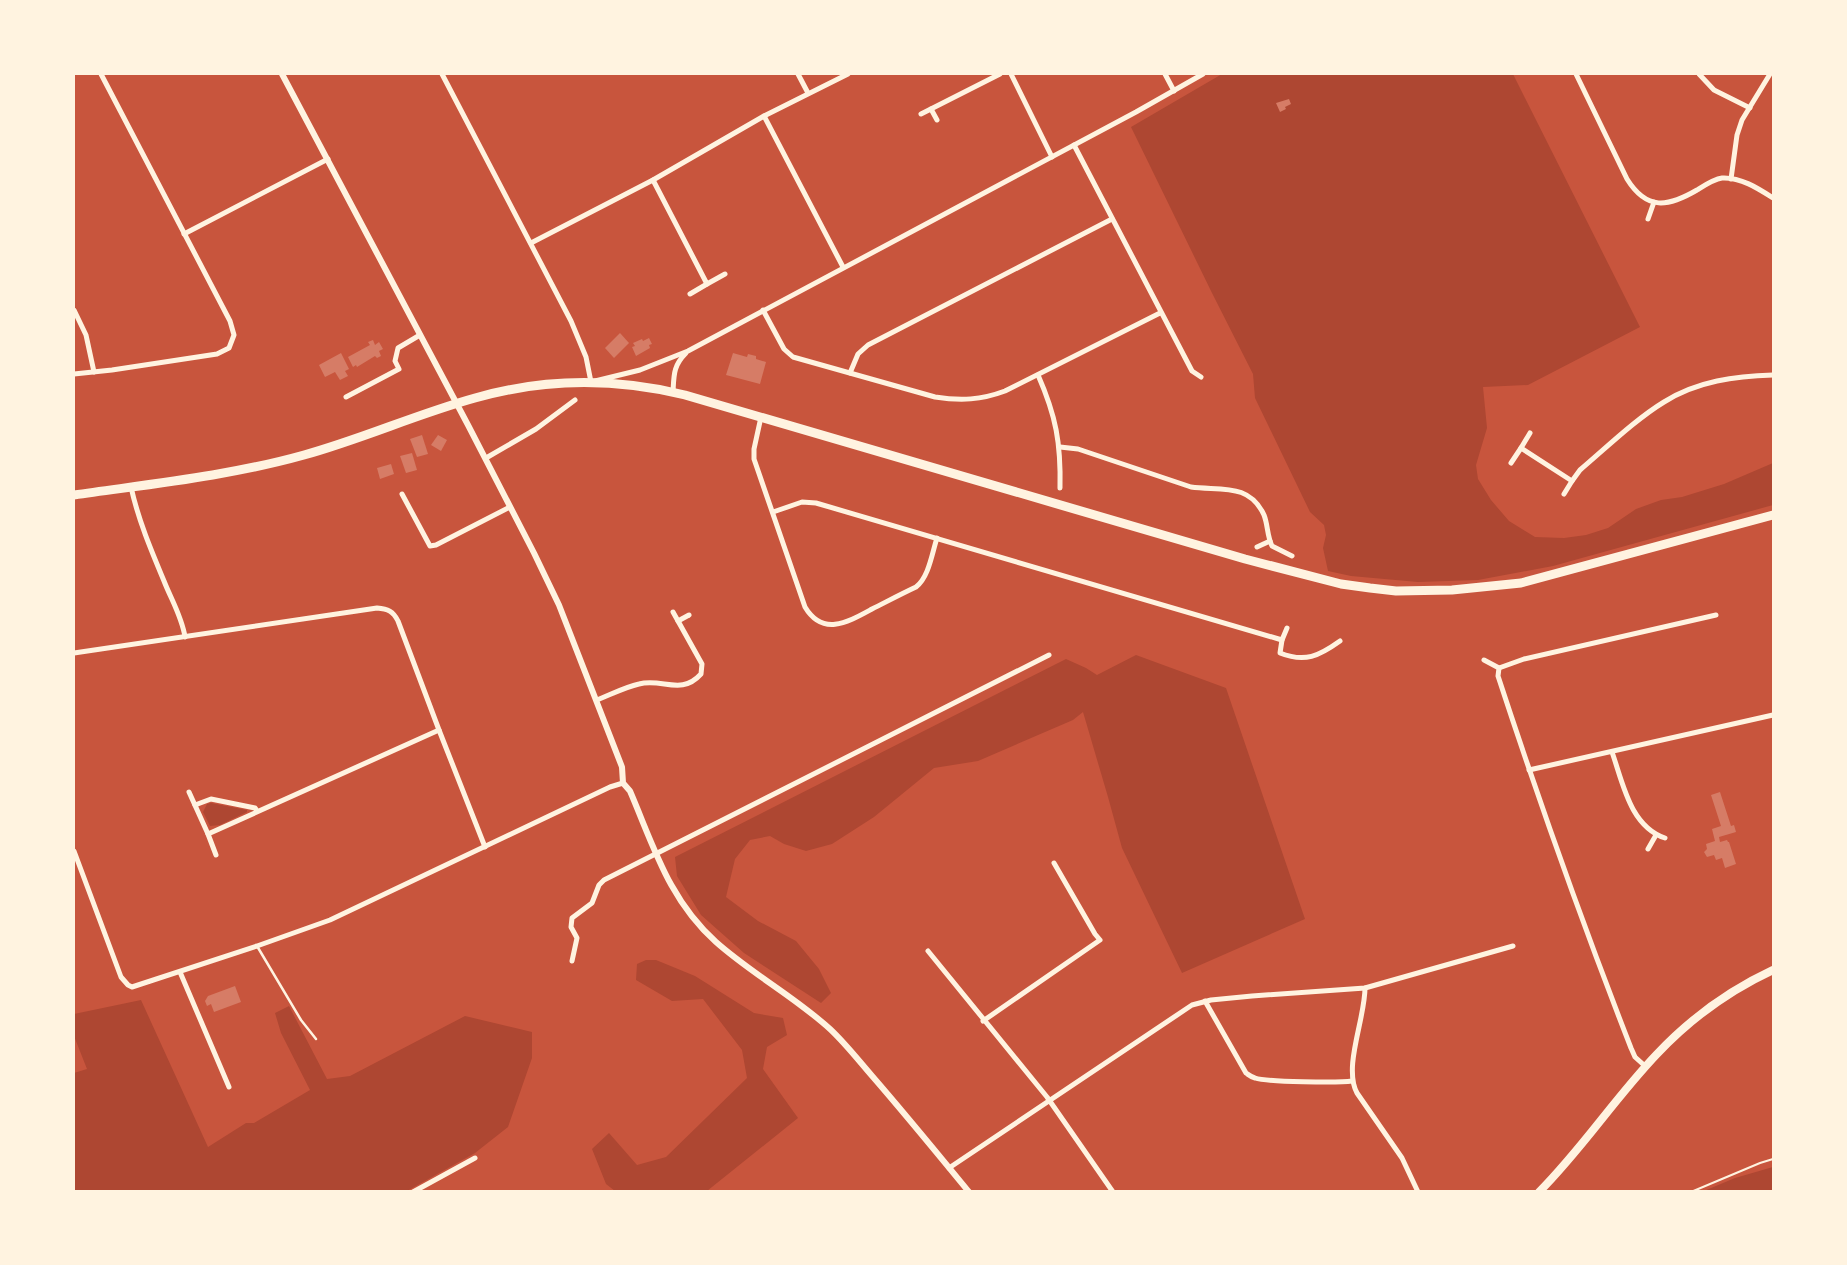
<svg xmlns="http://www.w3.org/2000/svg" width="1847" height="1265" viewBox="0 0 1847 1265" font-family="Inter,sans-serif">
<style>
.green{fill:#ae4732}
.building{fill:#d67c66}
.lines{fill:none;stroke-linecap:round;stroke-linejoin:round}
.path{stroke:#fff3e0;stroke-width:2}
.service{stroke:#fff3e0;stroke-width:2.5}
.minor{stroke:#fff3e0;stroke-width:5}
.tertiary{stroke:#fff3e0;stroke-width:6}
.primary{stroke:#fff3e0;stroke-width:8}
.trunk{stroke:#fff3e0;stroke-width:9}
</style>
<rect width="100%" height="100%" fill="#c8553d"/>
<g class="green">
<path d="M1222 74H1513L1640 327 1528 385 1483 387 1487 428 1476 465 1478 479 1491 500 1509 521 1535 537 1564 538 1586 535 1608 528 1636 509 1661 500 1682 497 1724 484 1773 463V505L1553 566 1478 580 1418 582 1351 576 1328 571 1323 548 1326 535 1324 525 1310 512 1255 398 1253 374 1212 293 1131 127Z"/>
<path d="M1136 655 1226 688 1305 919 1182 973 1122 848 1108 797 1083 712 1073 720 978 761 934 768 874 817 832 844 806 851 784 844 770 836 750 840 735 859 726 897 758 921 796 941 819 969 831 993 821 1003 744 953 701 915 677 876 675 857 1066 659 1086 668 1097 675Z"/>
<path d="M211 803 247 810V812L220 825 210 826 203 812 207 804Z"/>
<path d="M646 960H656L695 976 754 1013 783 1018 787 1035 767 1047 763 1069 798 1118 707 1191H615L606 1184 592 1149 609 1133 637 1165 666 1157 747 1078 742 1050 703 999 672 1001 636 980 637 964Z"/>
<path d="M141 1000 208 1147 246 1123H254L310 1090 281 1033 275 1013 289 1006 327 1079 350 1076 465 1016 532 1032V1058L508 1127 475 1153 407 1191H74V1073L87 1069 74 1036V1014Z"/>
<path d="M1773 1167V1191H1704L1735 1178Z"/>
</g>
<g class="building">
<path d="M1289 99 1291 104 1285 107 1286 109 1280 112 1276 103Z"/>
<path d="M620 333 629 343 614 358 605 348Z"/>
<path d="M649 338 652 344 649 345 650 348 636 356 632 347 635 346 633 343 642 339 643 341Z"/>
<path d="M373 340 375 345 379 342 383 349 379 351 381 356 377 358 375 356 357 367 356 365 353 367 348 357 370 345 368 342Z"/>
<path d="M341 353 349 369 345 371 348 376 340 380 335 372 325 377 319 365Z"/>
<path d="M733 353 747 357 748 354 756 356V359L766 362 760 384 726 375Z"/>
<path d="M422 435 428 454 417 457 410 439Z"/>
<path d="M438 435 447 440 441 451 431 445Z"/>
<path d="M412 453 417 470 406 473 400 456Z"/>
<path d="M391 464 394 474 380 479 377 468Z"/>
<path d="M1720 792 1731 826 1734 825 1736 832 1719 837 1720 842 1727 840 1728 842H1729L1736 864 1725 868 1722 858 1716 860 1714 855 1707 857 1704 852 1707 849 1706 844 1715 841 1712 829 1721 826 1711 795Z"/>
<path d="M235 986 241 1002 214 1012 211 1004 207 1006 205 1001 208 996Z"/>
</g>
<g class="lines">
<path class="path" d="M1691 1192 1760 1163 1773 1159"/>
<path class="service" d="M257 946 301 1020 316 1039"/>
<g class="minor">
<path d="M442 74 571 321 586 357 591 382 640 370 688 351 1136 112 1203 74"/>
<path d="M798 74 808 93"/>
<path d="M1011 74 1052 157"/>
<path d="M1165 74 1174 91"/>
<path d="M1576 74 1627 179C1647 211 1668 207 1697 190 1705 185 1714 179 1722 178 1741 177 1759 189 1773 198"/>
<path d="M1699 74 1714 90 1750 108"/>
<path d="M931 109 937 120"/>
<path d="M921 114 1000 74"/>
<path d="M764 116 843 267"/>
<path d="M1074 145 1192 371 1201 377"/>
<path d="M1731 179 1737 135 1742 120 1770 74"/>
<path d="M653 180 707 284 725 274"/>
<path d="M1648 219 1654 202"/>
<path d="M184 234 328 159"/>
<path d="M531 243 653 180 764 116 848 74"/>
<path d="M690 294 707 284"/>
<path d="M74 310 86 335 94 372"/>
<path d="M763 310 784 349 793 357 935 397C961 401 981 400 1005 391L1160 313"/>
<path d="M850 373 858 354 868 345 1112 219"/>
<path d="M74 374 112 370 217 354 229 348 234 335 230 321 101 74"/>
<path d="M1038 375C1056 416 1061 443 1060 488"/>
<path d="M673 392C674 375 673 366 686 353"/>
<path d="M346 397 399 369 395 361 398 348 420 335"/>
<path d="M761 417 754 449V459L805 607C823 637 848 622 872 609 886 602 901 594 916 587 929 577 932 553 937 538"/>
<path d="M1530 433 1521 448 1572 481 1580 470C1606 448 1636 419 1664 402 1697 381 1736 376 1773 375"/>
<path d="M1060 447 1078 449 1191 487C1219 491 1249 482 1264 515 1268 525 1267 536 1272 546L1292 556"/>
<path d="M486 458 536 429 575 400"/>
<path d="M1511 463 1521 448"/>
<path d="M131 487C138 519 151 550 164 581 171 599 182 617 185 637"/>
<path d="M402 494 430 546 436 545 510 507"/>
<path d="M1564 494 1572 481"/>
<path d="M773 512 802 502 816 503 1282 640 1287 628"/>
<path d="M1257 547 1270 541"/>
<path d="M678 621 689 615"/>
<path d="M1282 640 1280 653C1305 663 1319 656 1340 641"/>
<path d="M74 653 377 608C388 609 393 611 398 621L439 730 485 847"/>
<path d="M1484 660 1499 668 1498 676C1539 801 1583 925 1631 1048L1635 1057 1645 1066"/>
<path d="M1499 668 1524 659 1716 615"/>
<path d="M597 700C610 695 625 687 639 684 663 678 681 696 701 674L702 664 673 612"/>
<path d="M1612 752C1623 783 1630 826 1665 838"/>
<path d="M1529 770 1773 715"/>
<path d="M189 792 208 834 439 730"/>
<path d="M195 805 211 799 255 808 257 811"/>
<path d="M208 834 216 855"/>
<path d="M1648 849 1656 835"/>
<path d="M74 851 121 977 128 985 132 987 257 946 330 920 610 787 623 783"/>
<path d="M928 951 1047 1097 1113 1192"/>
<path d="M572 961 577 938 571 927 572 918 592 903 599 885 604 880 1049 655"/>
<path d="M180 972 229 1087"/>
<path d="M1365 988C1365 1019 1343 1067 1357 1093L1402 1158 1418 1192"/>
<path d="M1205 1001 1246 1073C1249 1075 1251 1077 1255 1078 1267 1082 1339 1083 1352 1081"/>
<path d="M983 1021 1100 940 1095 934 1054 863"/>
<path d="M949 1168 1192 1005 1211 1000 1252 996 1365 988 1513 946"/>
<path d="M413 1192 475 1158"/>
</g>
<path class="tertiary" d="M282 74 468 425 534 553 559 605 622 767 623 783 630 791C654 847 669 900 716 942 752 974 795 997 830 1029 846 1044 859 1061 873 1077 906 1115 937 1153 969 1192"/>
<path class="primary" d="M1539 1192C1582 1149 1615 1098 1657 1054 1690 1019 1730 990 1773 970"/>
<path class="trunk" d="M74 495C150 484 229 476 304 455 362 439 417 414 475 398 545 378 615 378 685 395L1245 559 1341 584 1370 588 1396 591 1452 590 1521 583 1773 515"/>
</g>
<rect width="1847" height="1265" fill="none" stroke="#fff3e0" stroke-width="150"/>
</svg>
